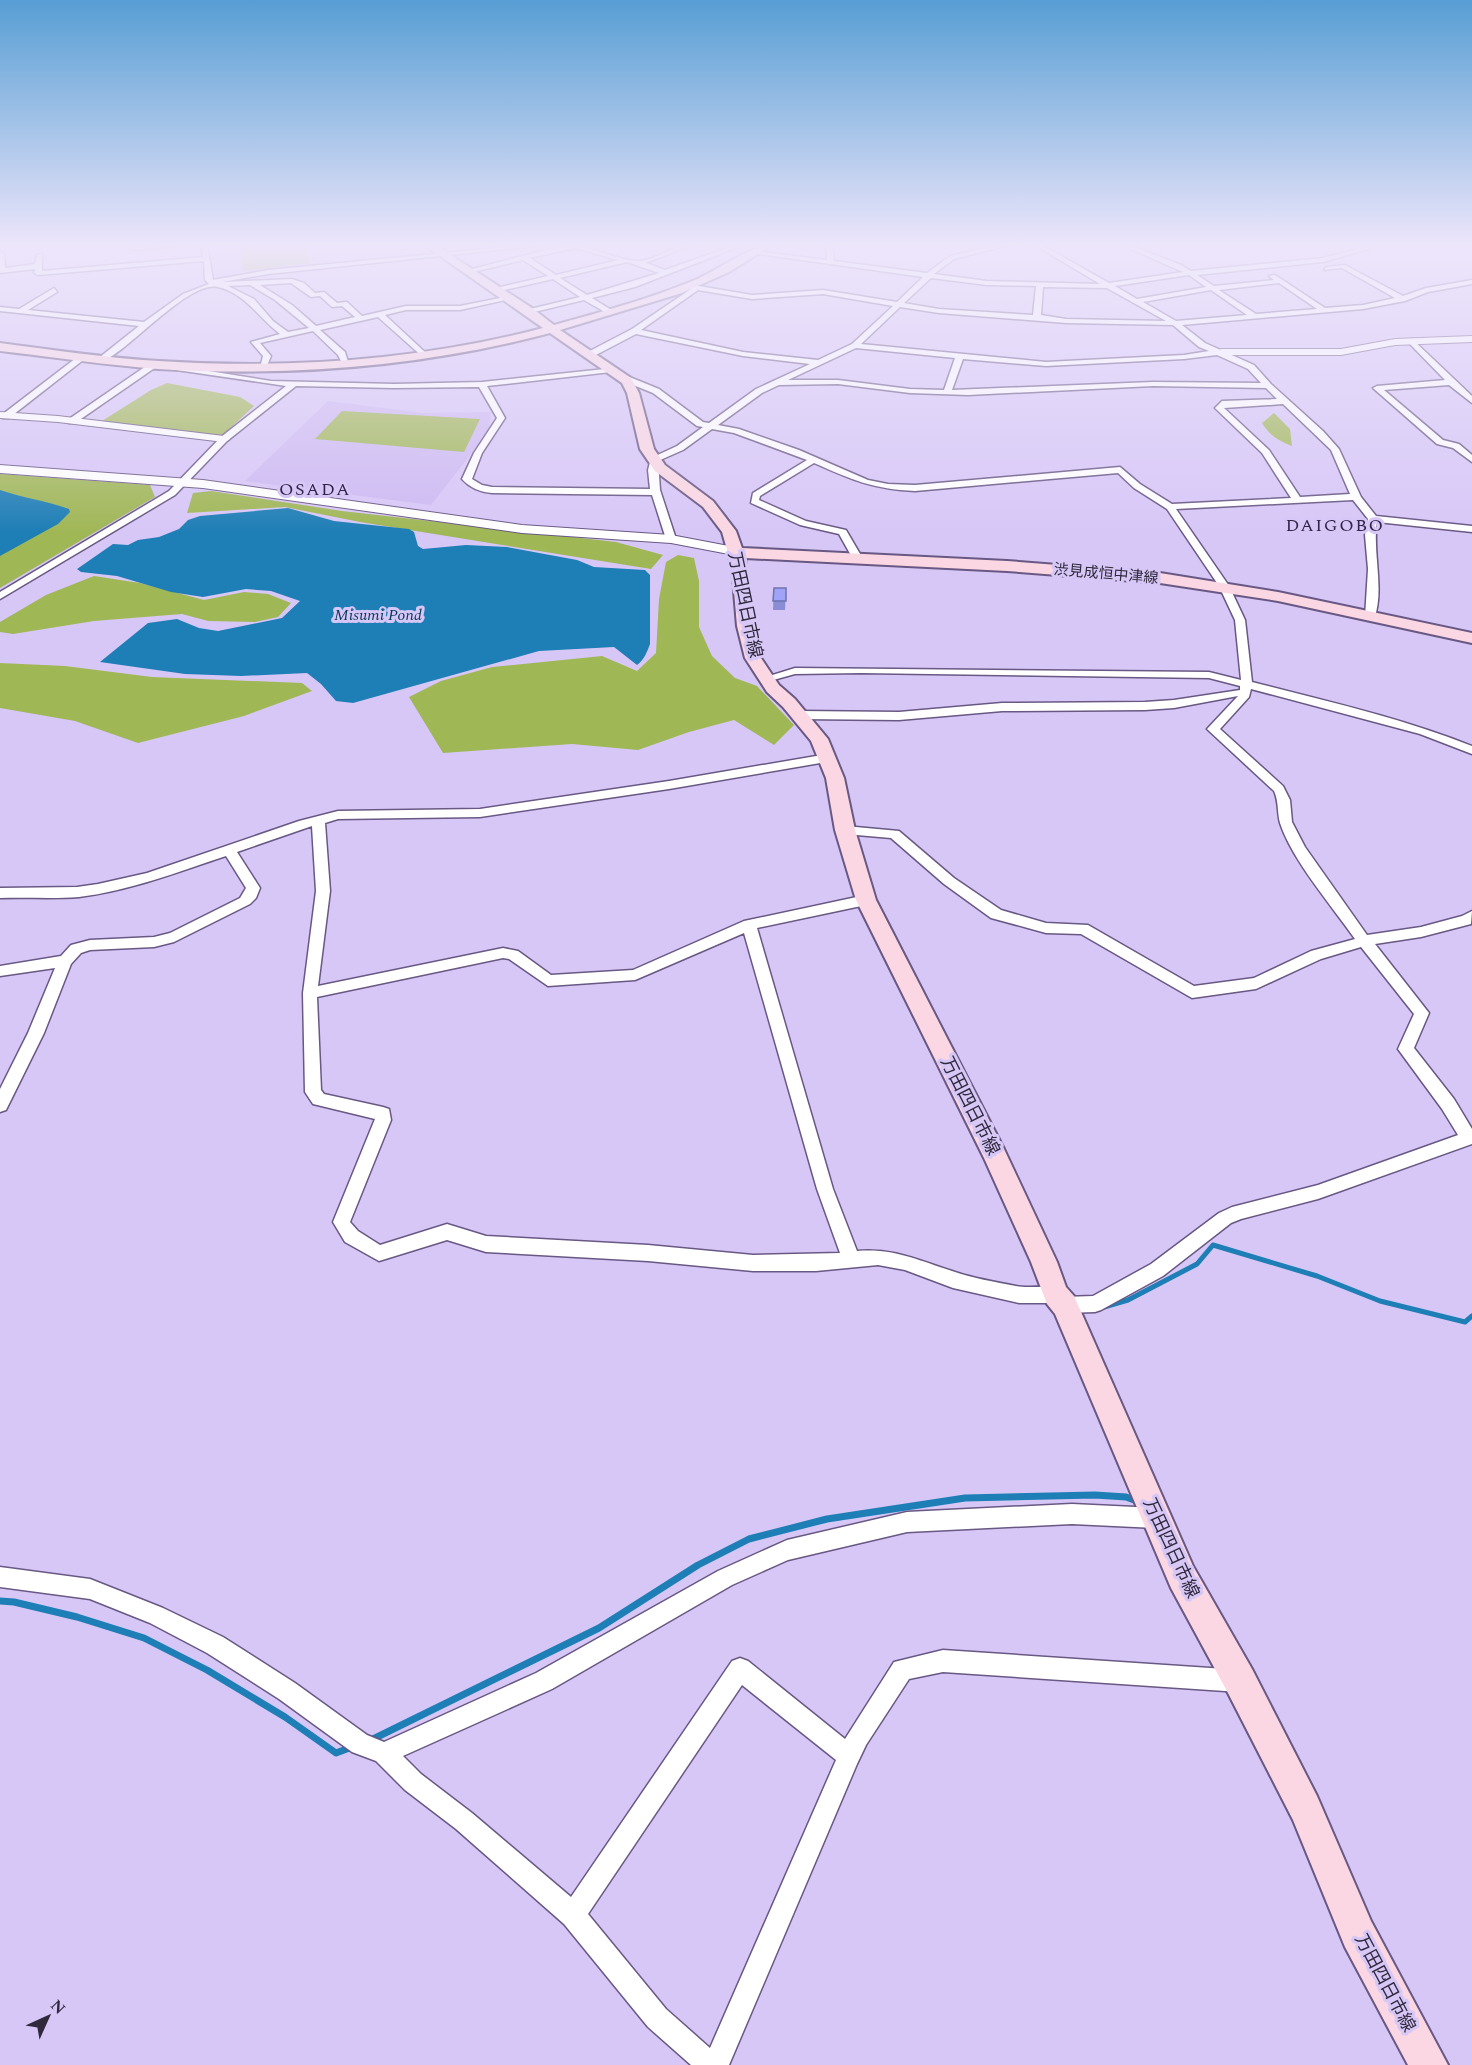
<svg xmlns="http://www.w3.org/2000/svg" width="1472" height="2065" viewBox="0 0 1472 2065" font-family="Spectral,'Noto Sans JP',serif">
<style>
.built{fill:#cdbaf2}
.green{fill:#a0b756}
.water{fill:#1e7eb6}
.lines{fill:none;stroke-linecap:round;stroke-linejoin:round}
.stream-far1{stroke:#1e7eb6;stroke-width:5}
.stream{stroke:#1e7eb6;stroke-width:7}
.minor-casing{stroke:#685883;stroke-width:3}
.tertiary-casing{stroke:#685883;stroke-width:2}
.secondary-casing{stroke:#685883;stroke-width:4}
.minor{fill:#fff;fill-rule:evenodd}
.tertiary{fill:#fff;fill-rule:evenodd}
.secondary{fill:#fad7e2;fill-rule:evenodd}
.wall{fill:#898dd5}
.building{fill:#9fa4f8;stroke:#6f73ae;stroke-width:1.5}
.labels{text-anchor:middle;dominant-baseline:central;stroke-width:6;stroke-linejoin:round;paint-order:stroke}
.far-street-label{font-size:15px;fill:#30293c;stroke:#d7c7f7}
.far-water-label{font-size:16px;font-style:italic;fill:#053956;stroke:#d7c7f7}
.far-quarter-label{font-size:18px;letter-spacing:1.5px;fill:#322349;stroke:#d7c7f7}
.street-label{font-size:18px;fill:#30293c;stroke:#d7c7f7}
</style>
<rect width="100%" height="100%" fill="#d7c7f7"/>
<g class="built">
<path d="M208 244H421L433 252 213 279Z"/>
<path d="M328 401 423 413 491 412 489 431 431 505 245 481Z"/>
</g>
<g class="green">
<path d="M241 244H307L309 263 243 271Z"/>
<path d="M167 383 240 397 254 406 224 434 217 436 102 421 151 390Z"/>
<path d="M342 411 480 419 464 452 315 439Z"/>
<path d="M1274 413 1290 429 1292 446C1279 441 1269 435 1262 423Z"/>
<path d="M0 474 150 485 155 497 0 588Z"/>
<path d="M211 491 342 511 616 542 663 555 651 569 360 522 285 507 187 513 193 493Z"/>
<path d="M678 555 694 558 699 581V627L712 656 735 678 757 686 794 725 774 745 734 720 689 732 638 750 572 744 443 753 409 697 441 681 492 667 602 656 637 671 656 653 659 599 666 562Z"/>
<path d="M94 576 140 583 204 600 244 592 268 594 291 603 278 617 255 622 208 621 182 614 94 621 13 634 0 632V622L46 595Z"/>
<path d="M0 663 65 666 152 677 302 683 312 691 244 716 138 743 75 721 0 708Z"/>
</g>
<g class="water">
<path d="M0 490C23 498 47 501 69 509L70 512 58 524 0 556Z"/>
<path d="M288 508 334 521 409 529 414 532 418 546 423 549 466 545 507 547 577 560 594 567 645 570 650 575V644C647 652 644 660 637 665L614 647 539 651 353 703 336 701 321 684 307 673 241 676 185 674 100 662 148 623 177 619 199 628 218 631 282 618 300 601 271 591 246 589 203 597 171 592 117 576 81 572 77 569 113 544 128 545 138 540 159 537 179 529 188 520 200 516Z"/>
</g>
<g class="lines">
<path class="stream-far1" d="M1104 1307 1128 1300 1197 1264 1213 1245 1317 1276 1380 1301 1465 1322 1472 1316"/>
<g class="stream">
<path d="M0 1601 14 1602 77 1617 144 1638 207 1670 285 1717 336 1753 352 1747"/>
<path d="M371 1740 599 1628 698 1565 749 1539 827 1519 965 1498 1095 1495 1126 1497 1137 1501"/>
</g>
<g class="minor-casing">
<g id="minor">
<path d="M166 244H193L133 250 130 248Z"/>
<path d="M201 244H207L213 280 268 270 536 244H556L268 274 222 282 292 279 304 283 315 293 324 292 337 303 347 302 362 316 406 306H460L510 296 514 298 460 310H406L385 315 427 354V358H424L378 317 320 330 345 352 349 365H343L338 355 313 331 260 343 271 356 266 368H260L263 356 251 342 280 334C260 319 245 293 218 287 189 280 130 350 103 361H100V357L139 326 0 311V307L19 309 54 288 57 292 28 310 144 322 183 294 209 284 205 280 204 261 38 275 34 273 35 269 0 273V252L4 254 5 268 35 264 37 255 42 254V271L203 257ZM291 283 311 297 320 296 332 307 342 306 355 317 316 326 292 305 260 285ZM228 286 250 285 275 300 309 328 288 332 273 321 254 299Z"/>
<path d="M569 244H585L583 246C598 251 624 261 639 261 657 260 674 244 694 244L646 263 665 270 738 244H746L635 287 592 298 613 311 610 315 584 300 526 314V310L580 297 553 279 496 292V288L548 276 523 260 469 273 465 271ZM575 248 618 260 556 275 530 258ZM627 262 659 273 587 295 560 278Z"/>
<path d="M826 244H832L834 261 927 273 950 256 1002 244H1013L954 259 934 274 987 281 1100 284 1033 244H1040L1109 283 1183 272 1119 244H1127L1181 265 1191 271 1323 258 1364 247 1365 244H1371L1369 249 1323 262 1197 275 1214 286 1274 280 1269 276 1275 275 1325 308 1363 305 1395 298 1342 268 1324 270 1326 267 1345 265 1403 296 1426 288 1472 280V284L1428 292 1405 301 1363 309 1182 325 1205 343 1254 365 1271 384 1323 431 1339 449 1361 497 1376 516 1472 526V532L1377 522C1372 552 1385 590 1374 619L1370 620 1365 617 1368 569 1365 535 1368 519 1353 500 1176 509 1229 586 1245 620 1252 682C1326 701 1401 718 1472 746V754L1420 734 1251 689 1249 697 1220 729 1283 786 1290 800 1292 822 1305 847 1367 935 1421 927 1462 916 1472 911 1471 924 1421 937 1375 944 1429 1013 1414 1048 1454 1099 1472 1129V1144L1318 1199 1241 1219 1231 1223 1163 1276 1101 1310 1095 1312 1065 1313 1059 1311 1057 1303H1019L953 1288 905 1270 878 1265 816 1271H753L648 1261 486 1252 447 1240 379 1261 345 1242 333 1222 375 1119 313 1104 305 1092 303 993 316 891 312 826 237 852 260 888 256 898 250 904 174 942 154 947 90 950 81 953 71 964 44 1033 6 1110 0 1112V1089L28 1033 55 968 0 976V966L61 956 71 945 90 940 154 937 170 933 240 898 246 888 226 856C178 872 129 891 79 897 53 899 26 897 0 898V888L77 887 98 884 147 873 299 821 338 811 480 809 669 781 828 754 832 755V761L669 789 480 817 338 819 325 823 330 891 318 986 503 948 518 951 551 975 633 970 744 921 866 895 871 897 873 900 871 903 866 905 757 928 833 1189 857 1251C894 1248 917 1260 952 1271 972 1278 995 1282 1016 1286 1031 1289 1048 1284 1062 1289L1064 1297 1093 1296 1151 1264 1219 1213 1232 1207 1318 1185 1458 1135 1442 1109 1398 1049 1414 1014 1361 947 1321 959 1256 989 1192 998 1081 934 1046 933 991 918 944 884 891 838 845 834 839 830 845 826 899 831 954 878 1001 910 1046 923 1088 925 1194 986 1254 978 1311 951 1355 939C1332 906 1292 860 1280 823 1277 812 1279 802 1274 791L1207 729 1238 696 1174 708 1145 710 1002 711 899 720 800 719 794 715 800 711 899 712 1002 703 1145 702 1174 700 1240 690V686L1209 678 861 673 795 674 766 682 760 679 795 668 1209 672 1241 680 1235 620 1219 586 1167 509 1134 488 1118 473 915 491C873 489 852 480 814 463L760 496 759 500 806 521 846 530 863 559 858 562 853 559 839 534 800 525 751 503 753 493 807 460 734 433 712 429 683 450 658 461 660 490 676 539 671 542 666 539 652 495 492 493C480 492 470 488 462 479L474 453 497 418 479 387 394 388 296 386 227 441 175 495 0 599V592L169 491 221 437 286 386 156 367 75 423H69V419L152 362 271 381 394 384 482 382 614 368V372H611L487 386 505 418 482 453 472 479 482 485 492 487 650 489 648 470 651 458 677 446 703 427 697 426 653 393 621 380V376H627L659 389 703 422 709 423 756 389 810 364 743 356 636 334 592 357H586V353L632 329 691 289 684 288 687 284 752 295 823 290 897 302 923 277 752 253 755 251 827 260ZM1189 275 1206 287 1137 299 1115 286ZM931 278 987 285 1036 286 1033 315 939 309 904 303ZM1279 283 1317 309 1256 314 1219 290ZM1043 287 1107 288 1166 321 1066 319 1041 315ZM698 290 752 299 823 294 893 306 852 344 818 360 743 352 641 330ZM1211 290 1247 315 1176 321 1143 302ZM900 307 939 313 1066 323 1173 325 1199 347 1209 351 1184 355 1046 362 861 344ZM856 348 955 358 944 390 910 389 838 380H788ZM1217 355 1248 369 1261 383 1153 382 952 390 963 359 1046 366 1184 359ZM838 384 910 393 968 395 1153 386 1266 388 1277 399 1222 401 1215 408 1262 453 1291 498 1172 504 1140 484 1120 467 915 485 888 484 868 480 799 450 739 429 718 425 762 393 779 385ZM1283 404 1331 450 1350 494 1300 497 1269 450 1224 408ZM744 933 817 1189 840 1253 753 1255 648 1245 486 1236 447 1224 380 1245 358 1231 350 1222 391 1120 389 1109 383 1107 324 1094 321 1090 317 997 503 958 509 959 548 986 635 980Z"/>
<path d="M1412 339 1472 396V403L1449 385 1384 390 1443 440 1459 444 1472 455V462L1453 448 1437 444 1373 388 1377 386 1445 380 1409 343 1408 341Z"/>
<path d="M80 355 87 357 9 418H3V414Z"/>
<path d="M1072 1504 1156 1508 1163 1511 1166 1518 1163 1525 1156 1528 1072 1524 907 1532 788 1560 732 1585 552 1689 403 1756 421 1774 472 1813 571 1897 732 1661 740 1658 748 1661 845 1739 894 1662 943 1650 1240 1670 1248 1673 1251 1681 1248 1689 1240 1692 943 1672 909 1679 866 1745 857 1764 729 2065H691L648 2027 564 1924 456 1829 405 1790 376 1761 352 1752 279 1699 207 1653 150 1623 90 1599 0 1587V1567L90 1579 163 1608 223 1637 295 1683 367 1735 384 1742 536 1673 718 1571 787 1540 907 1512ZM742 1685 836 1760 710 2048 666 2009 588 1914Z"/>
</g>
</g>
<g class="tertiary-casing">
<g id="tertiary">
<path d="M1472 336V342L1395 345 1341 355H1221L1216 352 1221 349H1341L1395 339Z"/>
<path d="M0 412 58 416 224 436 230 439 224 442 58 422 0 418Z"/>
<path d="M0 465 203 480 522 525 671 535 734 547 740 551 734 555 671 543 522 533 203 488 0 473Z"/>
</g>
</g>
<g class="secondary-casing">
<path id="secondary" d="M423 244H434L532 308 554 325C601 312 649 299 695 280 716 271 754 244 774 244L729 272 682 293 560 330 631 378 639 393 654 449 665 465 713 501 736 531 742 548 1007 561 1160 573 1278 592 1472 633V643L1278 601 1160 583 1007 571 745 558 753 626 761 658 779 685 795 699 828 739 844 778 855 830 876 900 1004 1149 1057 1262 1066 1287 1074 1296 1193 1566 1252 1669 1317 1796 1371 1921 1448 2065H1408L1345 1947 1293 1820 1228 1693 1171 1588 1055 1314 1047 1304 1031 1262 984 1158 856 900 835 830 826 778 811 741 783 707 767 692 745 658 737 626 732 567 722 532 703 507 655 471 640 449 627 393 622 383 550 333C423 367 289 377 158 369 105 365 53 357 0 351V343C53 350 106 358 159 361 287 369 418 361 543 328Z"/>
</g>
<use href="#minor" class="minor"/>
<use href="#tertiary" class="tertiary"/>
<use href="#secondary" class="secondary"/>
</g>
<path class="wall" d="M774 588H786L785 610H773Z"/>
<path class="building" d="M774 588H786V601H773Z"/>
<linearGradient id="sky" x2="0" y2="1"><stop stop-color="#579ed4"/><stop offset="0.46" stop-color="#ede6fb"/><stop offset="1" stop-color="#ede6fb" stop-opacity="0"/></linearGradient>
<rect width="1472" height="533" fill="url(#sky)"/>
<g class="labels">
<g class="far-street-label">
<text transform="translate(1106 574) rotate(5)">渋見成恒中津線</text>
</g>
<g class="far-water-label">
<text x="378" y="615">Misumi Pond</text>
</g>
<g class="far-quarter-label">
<text x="315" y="489">OSADA</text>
<text x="1335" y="525">DAIGOBO</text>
</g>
<g class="street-label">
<text transform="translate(745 605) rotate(78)">万田四日市線</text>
<text transform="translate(970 1106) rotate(63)">万田四日市線</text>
<text transform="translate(1171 1548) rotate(65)">万田四日市線</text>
<text transform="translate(1385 1983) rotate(62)">万田四日市線</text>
</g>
</g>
<g transform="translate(48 2017) rotate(45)" stroke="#d7c7f7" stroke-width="4.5" paint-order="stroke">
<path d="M0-4.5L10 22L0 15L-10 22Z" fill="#30293c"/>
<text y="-9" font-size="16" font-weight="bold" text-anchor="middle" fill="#30293c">N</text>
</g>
</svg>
